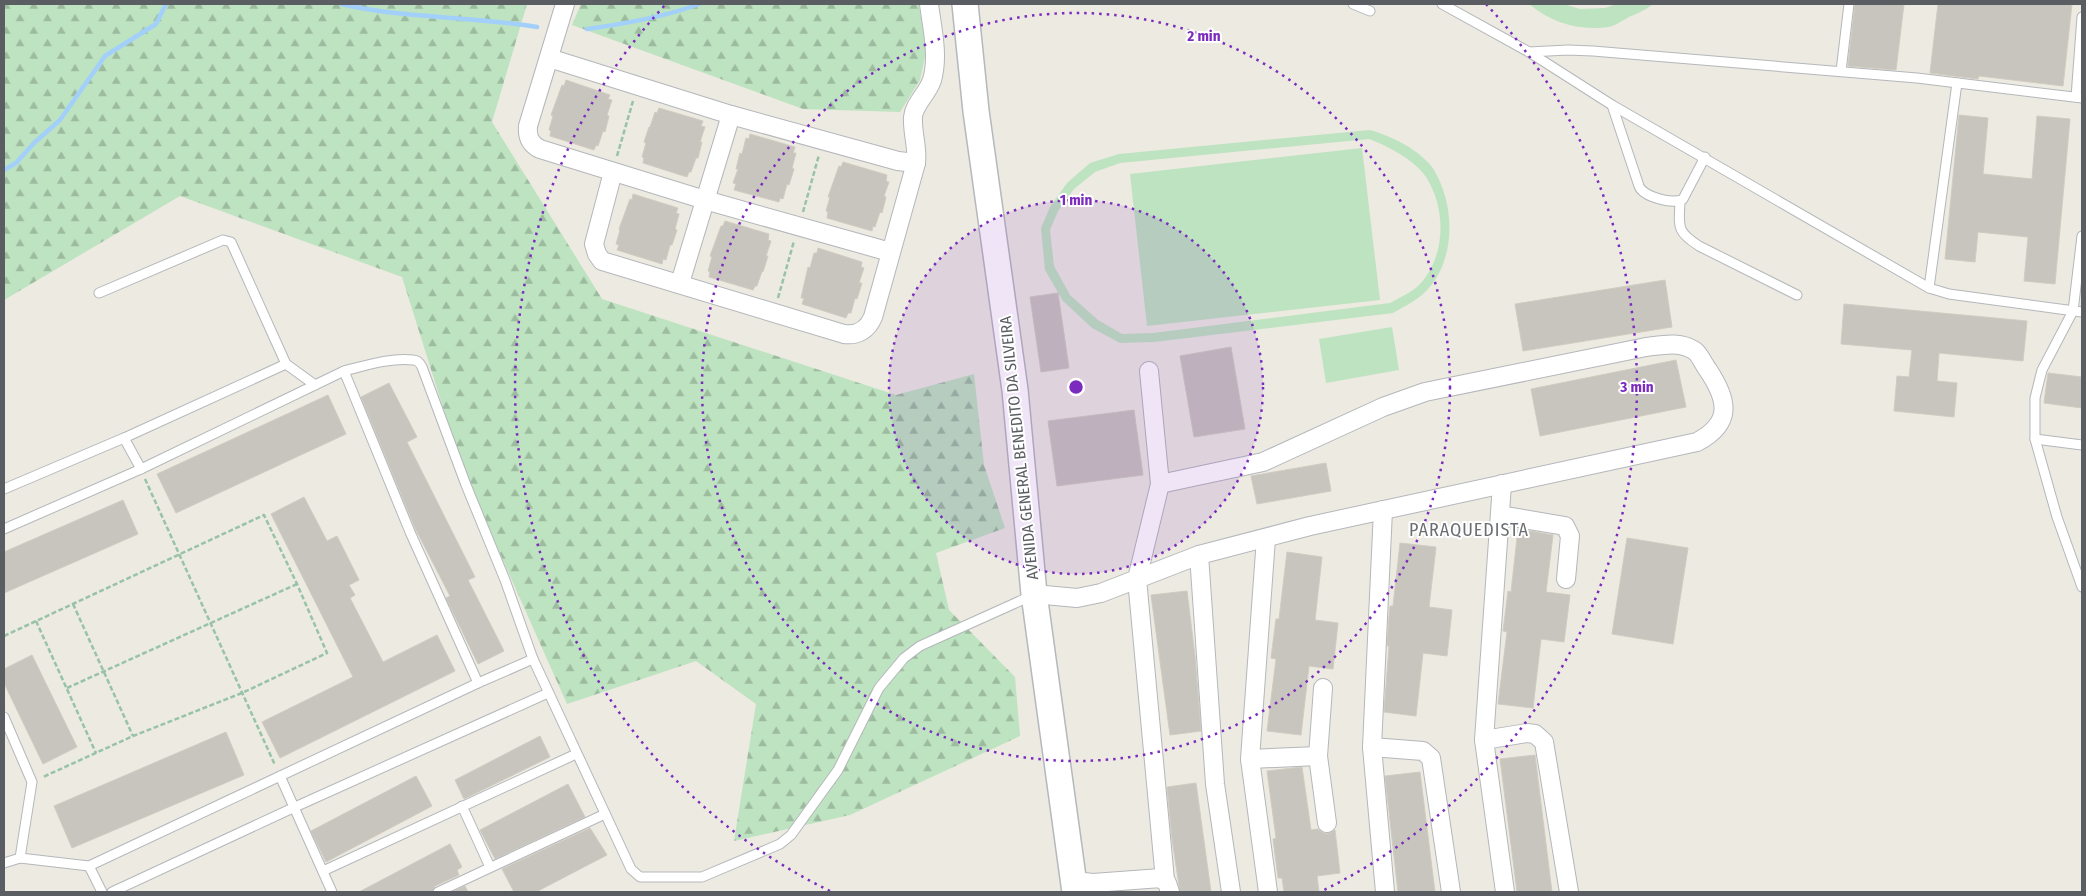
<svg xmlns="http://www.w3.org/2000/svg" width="2086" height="896" viewBox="0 0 2086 896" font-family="'Fira Sans Condensed',sans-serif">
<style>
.forest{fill:url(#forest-firs)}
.garden{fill:#bee3c0;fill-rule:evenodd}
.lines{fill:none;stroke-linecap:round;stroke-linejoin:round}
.stream{stroke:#a2d0fb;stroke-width:4.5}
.building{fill:#c8c4be;stroke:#d0ccc0}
.lane-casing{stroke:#b4b7bb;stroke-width:11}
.street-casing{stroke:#b4b7bb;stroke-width:20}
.secondary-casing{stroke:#b5b8bd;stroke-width:28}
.path{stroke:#98c3a6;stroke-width:2.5;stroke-dasharray:5 2.5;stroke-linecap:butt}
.lane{stroke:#fff;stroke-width:9}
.street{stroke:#fff;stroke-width:18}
.secondary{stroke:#fff;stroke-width:25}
.ring{fill:none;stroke:#7b2cbf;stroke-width:2.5;stroke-dasharray:2.5 5}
.labels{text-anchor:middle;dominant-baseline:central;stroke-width:4;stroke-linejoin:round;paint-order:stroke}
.street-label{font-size:16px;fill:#5a5d61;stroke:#fff}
.neighbourhood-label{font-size:18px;letter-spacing:1px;fill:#6b6f73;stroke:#fff}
.centre{fill:#7b2cbf;stroke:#fff;stroke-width:2.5}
.ring-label{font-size:15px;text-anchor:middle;font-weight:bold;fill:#7b2cbf;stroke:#fff;stroke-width:4;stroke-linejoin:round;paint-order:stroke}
</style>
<defs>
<pattern id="forest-firs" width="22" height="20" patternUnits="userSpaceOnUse" patternTransform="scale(1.25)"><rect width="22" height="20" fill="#bee3c0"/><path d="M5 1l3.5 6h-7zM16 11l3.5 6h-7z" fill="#9dbb9f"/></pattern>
</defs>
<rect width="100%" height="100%" fill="#eceae1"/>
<g class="forest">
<path d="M4 4H527L492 122 602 299 896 395 974 374 984 465 1005 528 936 553 949 610 1015 677 1020 736 850 815 734 841 756 704 696 661 567 704 462 468 402 277 180 196 4 300Z"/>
<path d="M581 4H919L926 52 920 80 900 112 803 109 572 25Z"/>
</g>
<g class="garden">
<path d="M1529 4H1563L1580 9 1605 8 1617 4H1653C1646 10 1638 13 1629 17 1623 20 1615 26 1608 27 1579 31 1552 23 1529 4Z"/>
<path d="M1370 130C1391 136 1421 150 1434 170 1455 205 1456 258 1428 289 1418 300 1405 306 1393 313L1154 342 1120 343 1092 328 1063 301 1045 270 1041 228 1050 207 1067 183 1090 163 1119 154ZM1369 139C1386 145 1416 161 1426 177 1446 208 1446 253 1422 282 1413 292 1401 297 1390 303L1153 333 1122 334 1098 320 1070 295 1054 266 1050 230 1058 211 1074 189 1095 172 1120 163Z"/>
<path d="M1362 148 1380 300 1147 326 1130 174Z"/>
<path d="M1392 327 1399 370 1326 383 1319 339Z"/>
</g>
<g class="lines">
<g class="stream">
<path d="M341 4C405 19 472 16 537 27"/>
<path d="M587 29C623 24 665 17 699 4"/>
<path d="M4 170 16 163 34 143 60 120 105 56 156 24 166 4"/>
</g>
</g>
<g class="building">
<path d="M1855 4H1904L1896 70 1848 66Z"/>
<path d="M1938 4H2072L2063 86 1979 76 1978 79 1930 73Z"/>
<path d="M566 80 610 95 608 99 612 100 607 115 609 116 605 132 603 131 598 146 596 145 594 150 550 136 551 131 549 130 553 116 551 115 562 85 564 86Z"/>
<path d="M659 108 703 121 701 126 705 127 700 142H702L698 158H696L691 172H689L687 177 643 163 644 158 642 157 646 143 644 142 649 127H650L655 112 657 113Z"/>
<path d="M1959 115 1988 118 1983 174 2032 179 2037 116 2070 119 2055 284 2024 281 2028 237 1978 232 1975 262 1945 259Z"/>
<path d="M750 134 795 147 793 153H796L792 168 794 169 789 185 787 184 783 199 780 198 779 202 734 190 736 184 733 183 738 169H736L740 153 742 154 746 138 749 139Z"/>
<path d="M843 162 887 175 886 181 889 182 884 196 886 197 882 213 880 212 875 227 873 226 872 231 827 218 828 212 826 211 830 197H828L839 166 841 167Z"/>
<path d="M633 194 678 208 676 213 679 214 675 229 677 230 672 245H670L666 260 663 259 662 264 617 250 619 245 616 244 620 230 619 229 630 199 632 200Z"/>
<path d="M725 221 769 234 768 240 771 241 766 256H768L763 272 762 271 757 286H755L753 290 709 277 710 272 708 271 712 257 710 256 721 226H723Z"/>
<path d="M818 248 862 262 861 267 864 268 859 283H862L857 299 855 298 851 313H848L846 318 802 304 804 298H801L808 267 810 268 814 253H817Z"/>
<path d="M1665 280 1672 327 1523 351 1515 304Z"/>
<path d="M1058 293 1069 368 1041 372 1030 297Z"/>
<path d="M1844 304 2027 321 2023 361 1939 353 1937 381 1957 383 1954 417 1894 411 1897 376 1909 377 1912 350 1841 344Z"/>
<path d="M1231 347 1245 429 1194 437 1180 356Z"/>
<path d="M1676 360 1686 407 1540 436 1531 389Z"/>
<path d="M2048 373 2082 377V408L2044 403Z"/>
<path d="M389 383 417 437 407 442 475 577 468 580 504 651 478 664 446 598 450 596 415 528 361 397Z"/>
<path d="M328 395 346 434 176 513 157 474Z"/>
<path d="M1134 410 1143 475 1057 486 1048 421Z"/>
<path d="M1326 463 1331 491 1257 504 1251 476Z"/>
<path d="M304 497 327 541 337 536 359 580 349 585 355 595 350 598 383 662 437 635 455 671 280 758 262 722 353 677 271 514Z"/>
<path d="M123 500 138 534 4 593V552Z"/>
<path d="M1518 529 1553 535 1546 592 1570 595 1564 642 1541 639 1533 708 1498 704 1507 632 1503 631 1508 591 1511 592Z"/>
<path d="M1627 538 1688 548 1673 644 1612 634Z"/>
<path d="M1400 543 1436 547 1429 607 1452 610 1447 656 1423 653 1416 716 1384 712 1389 646H1387L1389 616 1390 606H1393Z"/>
<path d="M1287 552 1322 557 1315 620 1338 623 1333 669 1309 666 1301 735 1267 731 1276 659 1271 658 1276 619H1279Z"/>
<path d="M1187 591 1195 656 1201 731 1170 735 1151 595Z"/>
<path d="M32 655 77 747 43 764 4 683V669Z"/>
<path d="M226 732 244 775 72 848 54 806Z"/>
<path d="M540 736 550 757 464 799 455 780Z"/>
<path d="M1535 755 1552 892H1517L1500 759Z"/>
<path d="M1302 767 1311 830 1318 829 1323 833 1328 834 1335 830 1340 873 1317 876 1319 892H1284L1282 878H1278L1273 839 1276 838 1267 771Z"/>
<path d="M1420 772 1435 892H1398L1385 776Z"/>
<path d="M416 776 432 806 326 862 311 831Z"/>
<path d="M1196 783 1211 892H1180L1172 839 1167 787Z"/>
<path d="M568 784 585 817 495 859 480 830Z"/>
<path d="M590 828 607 855 536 892H514L502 869Z"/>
<path d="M450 844 462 867 457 870 459 875 435 886 432 892H359Z"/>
<path d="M465 886 468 892H452Z"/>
</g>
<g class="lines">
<g class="lane-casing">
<g id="lane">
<path d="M1353 4 1370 11"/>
<path d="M1442 4 1529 52 1612 105 1929 288 1949 294 2082 312"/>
<path d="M1529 52 1568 50 1593 51 1917 78 2082 98"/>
<path d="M1841 71 1849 4"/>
<path d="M2076 97 2082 17"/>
<path d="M1612 105 1639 186C1643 197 1674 205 1683 199L1705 157"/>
<path d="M1680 201C1679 227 1676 231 1699 246L1797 295"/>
<path d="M2082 236 2073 311 2042 370 2035 398V439L2057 517 2082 587"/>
<path d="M1929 288 1957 83"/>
<path d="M99 293 223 240 231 242 286 364 315 385"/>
<path d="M344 371C364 366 392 357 413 360 418 360 420 363 422 367L466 485 505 580 533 659 631 869 640 877H702L780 844 791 835 838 770 879 688 904 658 920 646 1031 596"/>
<path d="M2035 439 2082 445"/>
<path d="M141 469 124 438 286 364"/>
<path d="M4 489 124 438"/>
<path d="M4 529 141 469 344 371 410 532 478 683"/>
<path d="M4 717 32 782 20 858"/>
<path d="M280 776 332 892"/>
<path d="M462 806 490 867"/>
<path d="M4 863 20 858 89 866 478 683 533 659"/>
<path d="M89 866 102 892"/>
<path d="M323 871 576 754"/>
<path d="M112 892 295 807 548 693"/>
<path d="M438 892 605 814"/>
</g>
</g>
<g class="street-casing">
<g id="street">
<path d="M565 4 528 126C527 137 530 144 540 149L705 200 890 252"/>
<path d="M549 58 731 115 898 161 916 163"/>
<path d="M613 172 594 244 597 254 602 261 844 334C858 336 868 329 873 317L916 163C918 147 912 133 913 117 914 104 928 93 932 80 939 56 932 28 929 4"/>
<path d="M680 283 731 115"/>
<path d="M1149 371 1160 484 1137 579 1165 880"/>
<path d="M1502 484 1484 740 1505 892"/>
<path d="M1383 510 1372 747 1385 892"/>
<path d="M1500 515 1565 526 1570 536 1566 579"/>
<path d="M1266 538 1250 759 1268 892"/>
<path d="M1199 555 1215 784 1231 892"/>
<path d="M1034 594 1077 598 1101 593 1199 555 1310 526 1697 442C1733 423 1728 400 1708 370 1704 365 1700 355 1695 351 1680 341 1663 345 1646 347L1425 392 1383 407 1263 462 1160 484"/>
<path d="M1323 688 1318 756 1327 823"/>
<path d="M1484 740 1527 733 1535 734 1544 742 1569 892"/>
<path d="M1372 747 1423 751 1431 758 1451 892"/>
<path d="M1250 759 1318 756"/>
<path d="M1074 881 1093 883 1161 878 1167 883 1170 892"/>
</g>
</g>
<g class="secondary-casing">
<path id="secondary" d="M965 4 976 111 1015 390 1034 594 1075 892"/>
</g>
<g class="path">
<path d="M617 156 633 101"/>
<path d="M803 212 819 155"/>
<path d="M778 298 794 241"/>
<path d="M145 479 275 765"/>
<path d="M73 604 133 736"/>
<path d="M36 621 96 753"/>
<path d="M4 636 264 515 297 584 327 653 242 693 133 736 43 777"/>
<path d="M67 688 297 584"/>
</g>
<use href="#lane" class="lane"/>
<use href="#street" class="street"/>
<use href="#secondary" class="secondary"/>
</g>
<circle cx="1076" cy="387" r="187" fill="#7b2cbf" fill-opacity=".12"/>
<g class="ring">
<circle cx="1076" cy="387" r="187"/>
<circle cx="1076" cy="387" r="374"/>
<path d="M830 891A561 561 0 0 1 666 4M1486 4A561 561 0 0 1 1322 891"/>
</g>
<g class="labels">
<g class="street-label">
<text transform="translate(1019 448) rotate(-96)">AVENIDA GENERAL BENEDITO DA SILVEIRA</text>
</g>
<g class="neighbourhood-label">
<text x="1469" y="530">PARAQUEDISTA</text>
</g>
</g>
<circle cx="1076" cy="387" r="8" class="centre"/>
<g class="ring-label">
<text x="1204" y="41">2 min</text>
<text x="1076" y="205">1 min</text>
<text x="1637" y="392">3 min</text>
</g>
<rect width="2086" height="896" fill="none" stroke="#5a5d61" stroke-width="10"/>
</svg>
